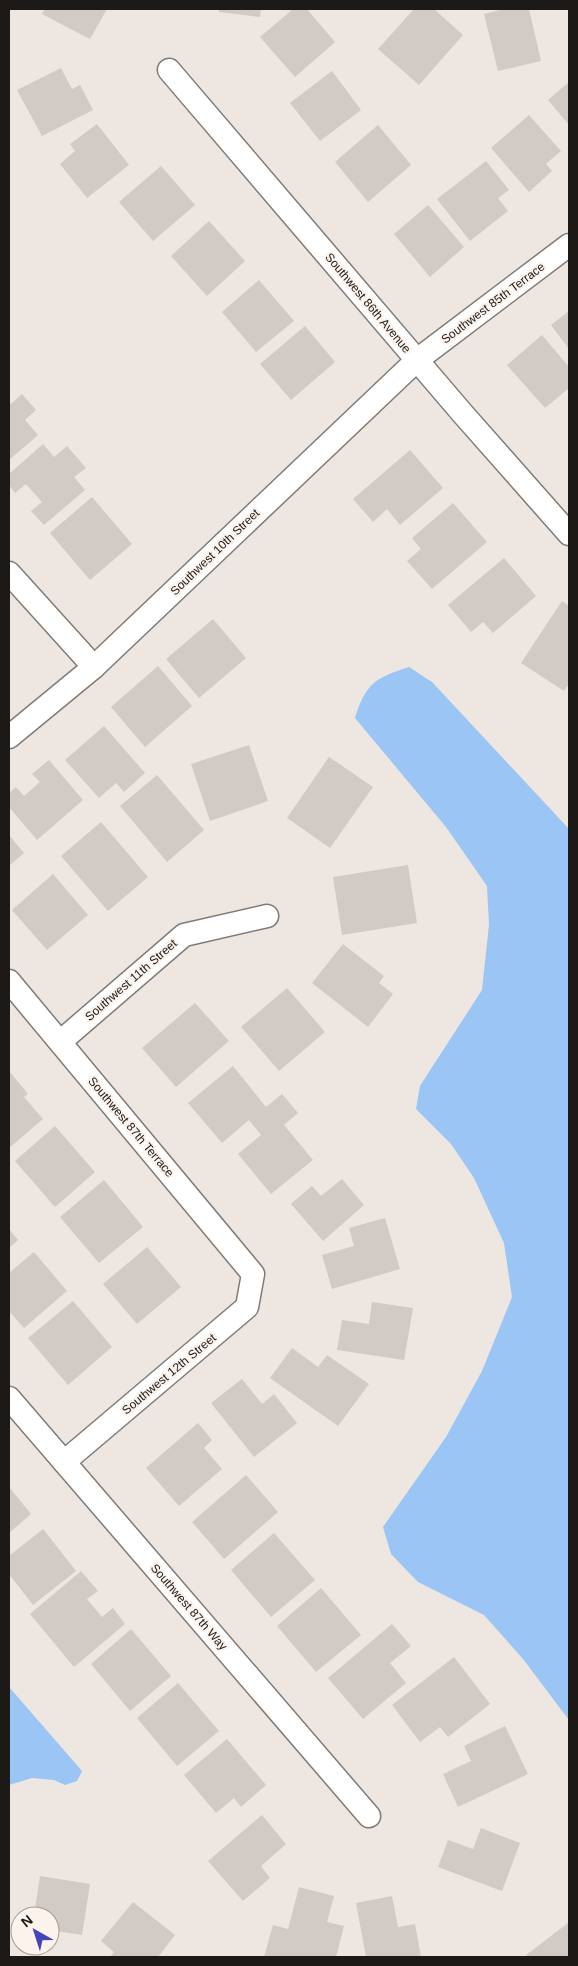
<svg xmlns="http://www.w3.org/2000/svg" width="578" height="1966" viewBox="0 0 578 1966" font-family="Helvetica,sans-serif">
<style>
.water{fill:#9ac5f4}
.building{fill:#d2cac4}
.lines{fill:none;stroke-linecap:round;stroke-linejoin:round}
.street-casing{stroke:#827b75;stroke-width:25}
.street{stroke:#fff;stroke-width:22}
.labels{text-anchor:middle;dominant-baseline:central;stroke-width:4.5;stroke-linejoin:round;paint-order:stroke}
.street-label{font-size:12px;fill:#1c1917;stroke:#fcf3ed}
</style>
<rect width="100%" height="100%" fill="#eee6e0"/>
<g class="water">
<path d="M409 667 432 682 569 829V1720L523 1659 484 1615 418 1582 391 1554 383 1527 446 1437 482 1371 512 1297 504 1243 474 1178 451 1144 416 1109 420 1086 482 990 489 925 487 886 446 827 355 718C366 683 375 678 409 667Z"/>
<path d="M9 1687 82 1771 77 1781 65 1785 54 1780 32 1778 9 1785Z"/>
</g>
<g class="building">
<path d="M45 9H107L90 39 42 14Z"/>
<path d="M219 9H261L260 17 219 12Z"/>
<path d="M293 9H307L335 42 295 77 260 37Z"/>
<path d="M414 9H434L463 35 419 85 378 49Z"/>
<path d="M504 9H529L541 61 498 71 484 14Z"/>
<path d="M61 68 72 89 80 85 93 110 42 136 17 90Z"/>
<path d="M332 71 361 110 320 141 290 103Z"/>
<path d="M569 82V125L548 100Z"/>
<path d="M529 115 561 151 546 164 552 171 529 192 491 148Z"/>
<path d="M97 124 129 165 87 198 60 164 75 151 70 144Z"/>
<path d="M378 125 411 165 368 202 335 162Z"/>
<path d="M486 161 509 190 498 198 508 211 470 241 437 199Z"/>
<path d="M161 166 195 205 153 241 119 202Z"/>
<path d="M428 205 464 247 430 277 394 234Z"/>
<path d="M209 221 245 261 207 296 171 256Z"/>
<path d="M259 280 294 321 256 352 222 312Z"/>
<path d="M569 311V349L551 325Z"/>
<path d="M305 326 335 362 291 400 260 364Z"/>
<path d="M542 335 569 367V388L545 408 507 365Z"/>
<path d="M22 394 36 410 25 420 38 435 9 460V401L11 404Z"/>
<path d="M43 444 54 457 67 446 86 468 74 477 85 490 44 525 31 511 42 502 26 484 15 493 9 485V474Z"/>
<path d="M410 450 443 488 400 525 387 509 373 522 353 499Z"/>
<path d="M92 497 132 544 90 580 50 533Z"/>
<path d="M453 503 487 542 432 589 407 561 421 549 412 538Z"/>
<path d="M504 558 536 596 493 633 483 622 471 632 448 605Z"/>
<path d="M562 601 569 606V684L564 691 521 663Z"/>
<path d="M213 619 246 658 199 698 166 659Z"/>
<path d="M158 666 192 706 145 747 111 707Z"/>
<path d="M104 726 145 773 124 792 116 783 99 798 65 760Z"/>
<path d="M249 745 268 801 210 821 191 764Z"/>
<path d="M329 757 373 787 330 848 287 818Z"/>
<path d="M49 760 83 800 37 840 9 807V793L16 787 24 796 40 782 32 774Z"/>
<path d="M157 775 204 830 167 862 120 806Z"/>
<path d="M101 822 148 877 108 911 61 856Z"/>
<path d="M9 835 24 853 9 866Z"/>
<path d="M408 865 417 923 342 935 333 877Z"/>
<path d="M53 874 88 915 47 950 12 910Z"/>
<path d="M343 944 384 976 379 983 393 994 368 1027 312 983Z"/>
<path d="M287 988 325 1032 279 1071 241 1027Z"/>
<path d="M195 1003 229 1041 176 1087 142 1048Z"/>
<path d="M233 1066 266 1107 282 1094 298 1113 284 1125 313 1160 271 1194 238 1154 261 1135 249 1120 222 1143 188 1103Z"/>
<path d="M9 1071 28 1094 24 1097 43 1119 9 1148Z"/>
<path d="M55 1126 95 1172 55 1207 15 1161Z"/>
<path d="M342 1179 364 1205 323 1241 291 1204 312 1186 321 1196Z"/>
<path d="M104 1180 143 1227 99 1263 60 1217Z"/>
<path d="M385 1218 400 1269 332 1289 322 1255 354 1246 349 1228Z"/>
<path d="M9 1229 18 1240 9 1248Z"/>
<path d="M147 1247 181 1287 137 1324 103 1284Z"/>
<path d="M34 1252 67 1291 24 1328 9 1311V1273Z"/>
<path d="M73 1301 112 1347 68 1385 28 1338Z"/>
<path d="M372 1302 413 1308 404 1360 337 1350 342 1320 369 1324Z"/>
<path d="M292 1348 318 1367 327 1355 369 1384 338 1426 270 1378Z"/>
<path d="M242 1379 262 1404 274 1394 297 1423 254 1457 211 1403Z"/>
<path d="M198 1423 212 1440 204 1448 222 1469 179 1506 146 1468Z"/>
<path d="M246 1475 278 1512 224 1559 192 1522Z"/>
<path d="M9 1487 31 1514 9 1533Z"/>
<path d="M43 1529 76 1571 33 1605 9 1574V1556Z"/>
<path d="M274 1533 315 1580 271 1617 231 1570Z"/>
<path d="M81 1571 98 1591 87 1599 102 1617 113 1608 125 1624 74 1667 30 1614Z"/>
<path d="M321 1588 361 1635 316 1672 277 1626Z"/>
<path d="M392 1624 411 1646 390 1663 406 1683 363 1719 328 1678Z"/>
<path d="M131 1629 171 1676 130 1711 91 1664Z"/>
<path d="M454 1657 490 1704 448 1737 440 1727 420 1742 392 1705Z"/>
<path d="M178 1683 219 1731 177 1766 137 1718Z"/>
<path d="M505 1726 528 1774 458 1807 443 1774 471 1761 464 1746Z"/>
<path d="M227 1739 266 1785 241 1807 234 1798 216 1813 184 1775Z"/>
<path d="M262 1815 286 1844 261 1866 270 1878 243 1901 208 1861Z"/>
<path d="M481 1828 520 1843 502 1891 438 1867 448 1840 473 1849Z"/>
<path d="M40 1876 90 1884 82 1935 50 1930V1916H34Z"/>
<path d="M299 1887 334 1896 327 1922 344 1926 336 1957H264L273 1925 288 1929Z"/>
<path d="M392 1896 398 1927 415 1924 421 1957H366L356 1903Z"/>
<path d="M133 1902 175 1935 158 1957H110L114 1952 101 1941Z"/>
<path d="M568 1923 569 1957H528L526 1955Z"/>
</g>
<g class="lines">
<g class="street-casing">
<g id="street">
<path d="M169 70 463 414 569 534"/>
<path d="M9 573 94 667"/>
<path d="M9 737 94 667 417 360 569 245"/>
<path d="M9 981 253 1274 247 1307 64 1462"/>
<path d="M60 1042 184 935 267 916"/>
<path d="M9 1398 369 1816"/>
</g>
</g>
<use href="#street" class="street"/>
</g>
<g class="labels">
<g class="street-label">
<text transform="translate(368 303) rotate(50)">Southwest 86th Avenue</text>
<text transform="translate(493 303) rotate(-37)">Southwest 85th Terrace</text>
<text transform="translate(215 552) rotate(-44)">Southwest 10th Street</text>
<text transform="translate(131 980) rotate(-41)">Southwest 11th Street</text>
<text transform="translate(131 1127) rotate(50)">Southwest 87th Terrace</text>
<text transform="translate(169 1374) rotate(-40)">Southwest 12th Street</text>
<text transform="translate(189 1607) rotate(49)">Southwest 87th Way</text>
</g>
</g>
<rect width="578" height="1966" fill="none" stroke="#1c1917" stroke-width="20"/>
<g transform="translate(35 1931) rotate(321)"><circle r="24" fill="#fcf3ed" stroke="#a29c97"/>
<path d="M0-4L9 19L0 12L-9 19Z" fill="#4545bb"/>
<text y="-8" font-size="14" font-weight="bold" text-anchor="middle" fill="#1c1917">N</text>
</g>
</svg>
